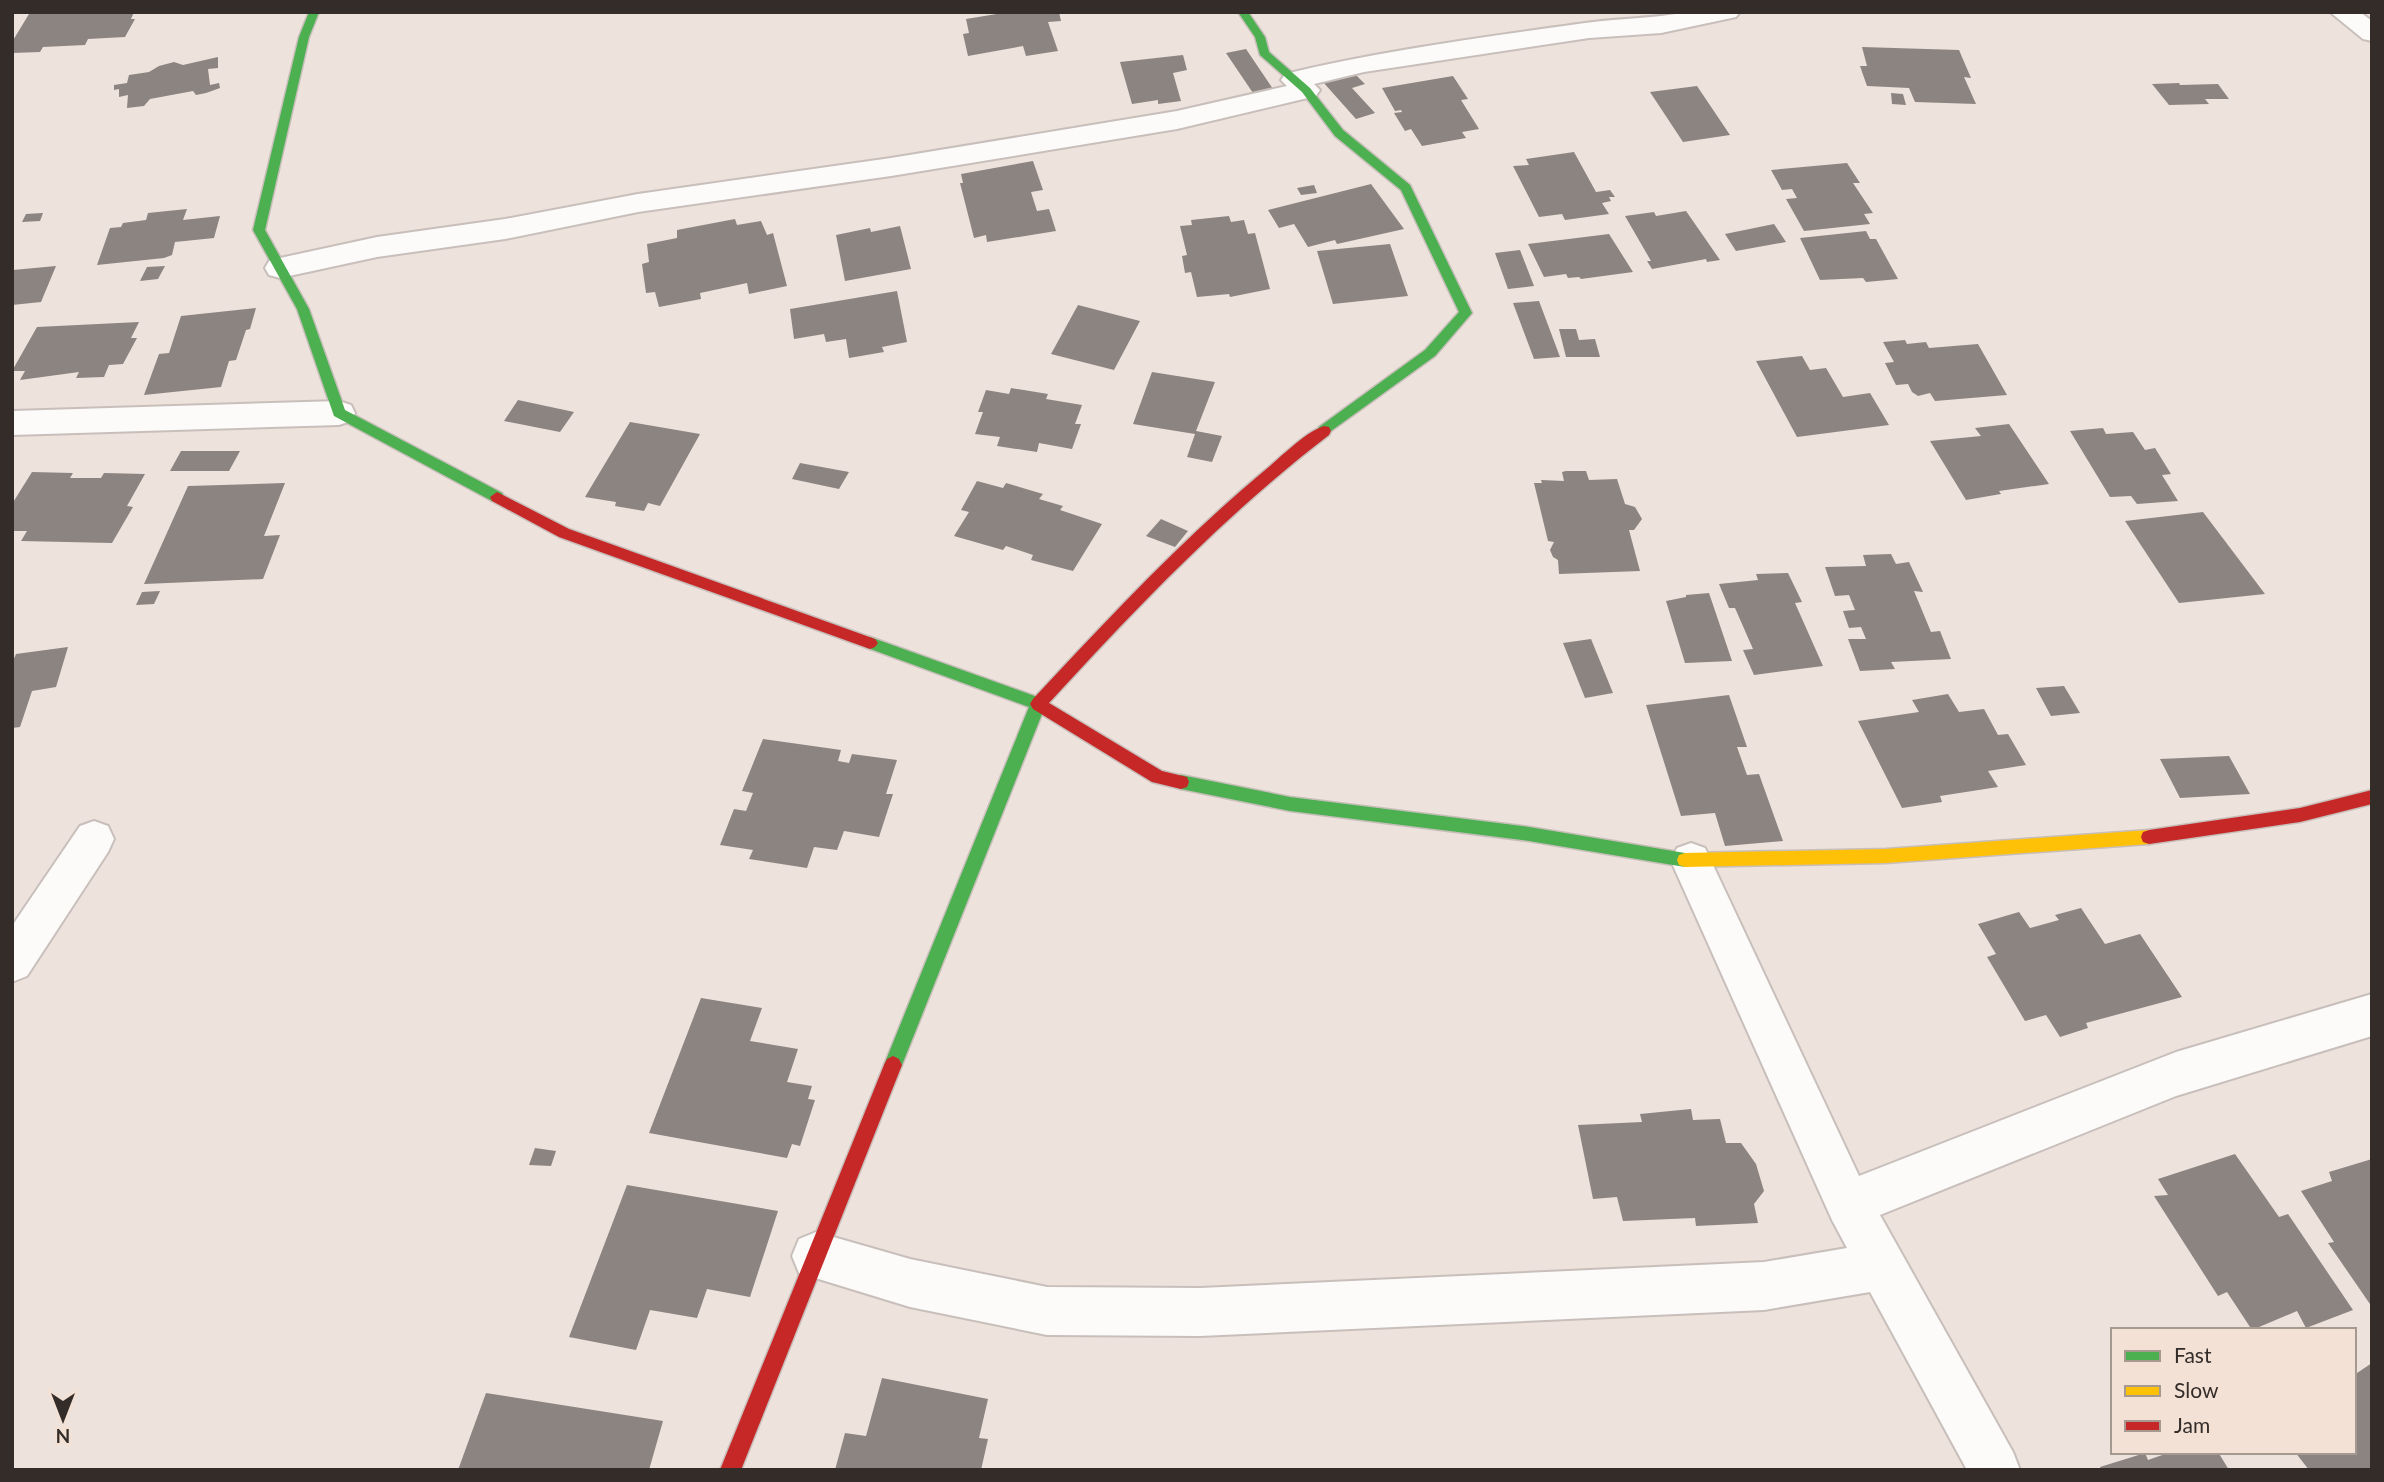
<svg xmlns="http://www.w3.org/2000/svg" width="2384" height="1482" viewBox="0 0 2384 1482" font-family="Lato,sans-serif">
<style>
.building{fill:#8c8480}
.lines{fill:none;stroke-linecap:round;stroke-linejoin:round}
.street-casing{stroke:#c8bfbb;stroke-width:4}
.fast-casing{stroke:#c8bfbb;stroke-width:3}
.slow-casing{stroke:#c8bfbb;stroke-width:3}
.jam-casing{stroke:#c8bfbb;stroke-width:3}
.street{fill:#fcfbfa;fill-rule:evenodd}
.fast{fill:#4caf50;fill-rule:evenodd}
.slow{fill:#ffc107;fill-rule:evenodd}
.jam{fill:#c62828;fill-rule:evenodd}
</style>
<rect width="100%" height="100%" fill="#ede2dc"/>
<g class="building">
<path d="M63 12H134L131 19H135L125 37 88 39 85 45 43 47 40 52 12 53V42L29 14Z"/>
<path d="M1009 12H1059L1061 21 1048 22 1058 51 1026 56 1023 46 968 56 963 34 969 33 966 19Z"/>
<path d="M1862 47 1959 50 1971 78 1964 77 1976 104 1915 102 1909 88 1867 86 1860 66H1867Z"/>
<path d="M1246 49 1277 95 1257 99 1226 53Z"/>
<path d="M1183 55 1187 70 1173 73 1181 101 1158 104V100L1132 104 1120 62Z"/>
<path d="M218 57V68L208 69 210 85 219 83 220 88 206 93 196 95 193 91 150 99 144 106 127 108 128 95 119 97V89L114 90V85L127 83 129 75 149 72 159 66 174 62 183 65Z"/>
<path d="M1354 73 1365 84 1352 88 1375 113 1356 119 1323 82Z"/>
<path d="M1453 76 1468 99 1461 100 1479 129 1462 132 1466 138 1422 146 1411 129 1405 131 1394 113 1402 112 1401 110 1395 111 1382 88Z"/>
<path d="M2179 83 2180 85 2218 84 2229 99H2205L2209 104 2169 105 2152 84Z"/>
<path d="M1697 86 1730 135 1683 142 1650 92Z"/>
<path d="M1891 93 1903 94 1906 105 1892 104Z"/>
<path d="M1574 152 1596 192 1610 190 1615 197H1609L1611 201 1602 203 1609 214 1565 220 1562 214 1539 217 1513 166 1529 165 1526 159Z"/>
<path d="M1033 161 1043 190 1031 192 1037 211 1049 209 1056 231 987 242 986 235 974 238 960 183H963L961 174Z"/>
<path d="M1847 163 1860 183H1853L1873 213 1864 214 1870 224 1804 231 1786 199 1797 198 1792 189 1782 190 1771 170Z"/>
<path d="M1371 184 1404 229 1337 244 1335 240 1308 247 1294 224 1279 228 1268 210Z"/>
<path d="M1314 185 1317 193 1301 195 1297 188Z"/>
<path d="M187 209 183 220 220 216 214 238 175 242 172 255 164 258 97 265 110 228 121 227 123 223 146 220 148 213Z"/>
<path d="M1686 211 1720 260 1707 262 1706 259 1652 269 1647 261H1651L1625 216 1654 212 1656 216Z"/>
<path d="M43 213 40 221 22 222 26 214Z"/>
<path d="M1229 216 1231 222 1244 220 1248 234 1255 233 1270 289 1230 297 1229 294 1197 297 1191 272 1185 273 1182 256 1187 255 1180 226 1192 225 1191 220Z"/>
<path d="M735 219 737 225 761 221 767 235 773 233 787 286 749 294 747 283 700 293 701 299 659 307 655 292 646 293 642 264 649 262 647 244 677 238V230Z"/>
<path d="M1774 224 1786 242 1736 251 1725 234Z"/>
<path d="M900 226 911 269 845 281 836 235 870 228 871 232Z"/>
<path d="M1866 231 1870 239H1876L1898 279 1866 282 1863 278 1820 280 1800 238Z"/>
<path d="M1609 234 1633 272 1581 279 1579 277 1568 278 1566 274 1544 277 1528 244Z"/>
<path d="M1390 244 1408 296 1333 304 1317 251Z"/>
<path d="M1520 250 1534 286 1508 289 1495 253Z"/>
<path d="M56 266 41 302 12 305 13 270Z"/>
<path d="M165 266 158 279 140 281 147 267Z"/>
<path d="M897 291 907 342 882 347 884 352 849 358 846 339 826 342 824 334 794 339 790 309Z"/>
<path d="M1539 301 1560 357 1534 359 1513 303Z"/>
<path d="M1078 305 1140 321 1114 370 1051 354Z"/>
<path d="M256 308 250 329 246 330 236 360 229 361 221 387 144 395 159 354 169 353 181 316Z"/>
<path d="M139 322 131 338H137L123 364 109 365 104 377 76 378 79 372 20 380 25 371H12L37 327Z"/>
<path d="M1559 329H1576L1579 340 1595 339 1600 357H1566Z"/>
<path d="M1905 340 1907 344 1926 342 1929 348 1978 344 2007 395 1935 401 1930 393 1918 396 1912 392 1908 384 1896 385 1885 363 1894 362 1883 342Z"/>
<path d="M1802 356 1810 370 1826 368 1843 397 1870 393 1889 425 1797 437 1756 361Z"/>
<path d="M1152 372 1215 382 1196 431 1222 436 1212 462 1187 457 1195 434 1133 424Z"/>
<path d="M1011 388 1048 394 1046 399 1082 405 1075 424H1081L1072 449 1039 443 1037 452 997 446 1000 437 975 434 983 412H978L986 390 1009 394Z"/>
<path d="M518 400 574 412 560 432 504 421Z"/>
<path d="M630 422 700 434 660 506 648 503 644 511 615 506 616 502 585 497Z"/>
<path d="M2009 424 2049 484 1999 491 2001 494 1966 500 1930 441 1981 436 1975 428Z"/>
<path d="M2103 428 2106 434 2133 432 2145 450 2155 448 2171 474 2162 475 2178 501 2137 504 2131 496 2110 497 2070 431Z"/>
<path d="M181 451H240L229 471H170Z"/>
<path d="M800 463 849 472 839 489 792 479Z"/>
<path d="M1566 471H1586L1589 480 1617 479 1625 504 1635 507 1642 519 1634 530H1629L1640 571 1559 574 1558 560 1553 557 1550 550 1554 542 1548 541 1534 483H1542L1541 480 1564 481 1562 472Z"/>
<path d="M32 472 73 473 70 478H101L104 473 145 474 127 506 133 507 112 543 21 541 27 531H12V504Z"/>
<path d="M977 481 1003 488 1006 483 1043 494 1039 499 1063 506 1060 510 1102 524 1073 571 1031 560 1033 555 1006 546 1003 550 954 536 969 512 961 510Z"/>
<path d="M285 483 264 536 280 535 263 579 144 584 188 486Z"/>
<path d="M2203 512 2265 594 2179 603 2125 521Z"/>
<path d="M1161 519 1188 531 1175 547 1146 536Z"/>
<path d="M1891 554 1896 564 1909 562 1923 592 1914 591 1931 632 1940 631 1951 659 1891 662 1895 669 1860 671 1848 639H1866L1861 627 1849 628 1843 611 1855 610 1849 595 1835 596 1825 567 1866 566 1863 555Z"/>
<path d="M1788 573 1802 602 1795 603 1823 666 1754 675 1743 650 1753 649 1735 608H1729L1719 584 1758 580 1756 574Z"/>
<path d="M160 591 154 604 136 605 142 592Z"/>
<path d="M1709 593 1732 661 1685 663 1666 601 1686 597V595Z"/>
<path d="M1591 639 1613 693 1585 698 1563 643Z"/>
<path d="M68 647 56 687 32 691 20 727 12 728V663L16 654Z"/>
<path d="M2064 686 2080 713 2051 716 2036 688Z"/>
<path d="M1948 694 1959 712 1984 709 1998 735 2008 734 2026 765 1988 771 1998 787 1940 796 1942 802 1902 808 1858 721 1919 712 1912 700Z"/>
<path d="M1729 695 1747 747H1737L1747 775 1759 774 1783 841 1725 846 1715 813 1681 816 1646 705Z"/>
<path d="M763 739 841 750 838 761 849 763 852 754 897 760 886 794H893L879 837 844 831 837 850 814 847 807 868 749 859 753 850 720 845 734 809 746 811 753 793 742 791Z"/>
<path d="M2229 756 2250 794 2180 798 2160 759Z"/>
<path d="M2081 908 2105 944 2140 934 2182 997 2086 1023 2088 1028 2060 1037 2046 1015 2025 1021 1987 957 1996 954 1978 924 2019 912 2030 928 2059 920 2055 915Z"/>
<path d="M701 998 762 1008 750 1041 798 1049 787 1082 812 1086 808 1099 815 1100 800 1146 792 1144 787 1158 649 1133Z"/>
<path d="M1691 1109 1693 1120 1720 1119 1726 1143H1741L1756 1164 1764 1191 1754 1204 1758 1223 1696 1226 1695 1218 1623 1221 1617 1197 1593 1199 1578 1125 1642 1122 1640 1114Z"/>
<path d="M535 1148 556 1151 551 1166 529 1165Z"/>
<path d="M2235 1154 2279 1217 2288 1214 2353 1310 2306 1328 2297 1311 2252 1330 2227 1292 2218 1296 2154 1196 2168 1195 2158 1179Z"/>
<path d="M2372 1159V1307L2328 1243 2334 1242 2301 1191 2332 1181 2329 1172Z"/>
<path d="M627 1185 778 1211 750 1297 707 1289 697 1318 650 1310 636 1350 569 1337Z"/>
<path d="M2372 1363V1470H2309L2295 1452H2354V1375Z"/>
<path d="M882 1378 988 1399 979 1438 988 1439 981 1470H835L845 1433 866 1436Z"/>
<path d="M486 1393 663 1421 649 1470H458Z"/>
<path d="M2171 1452H2218L2229 1470H2101L2100 1467 2145 1453 2148 1460Z"/>
</g>
<g class="lines">
<g class="street-casing">
<g id="street">
<path d="M1686 12H1740L1736 17 1661 33 1589 38 1364 72 1314 84 1320 90 1316 96 1177 129 891 176 638 212 505 239 377 257 280 278 269 275 265 268 269 261 280 258 377 237 505 219 638 194 891 158 1177 111 1287 86 1281 80 1285 74C1384 50 1485 37 1585 23 1619 18 1653 19 1686 12Z"/>
<path d="M2330 12H2360L2372 21V41L2363 39Z"/>
<path d="M339 401 351 405 355 413 351 421 339 425 12 435V411Z"/>
<path d="M94 821 108 826 114 839 108 852 27 976 12 982V926L80 826Z"/>
<path d="M1691 843 1705 848 1859 1176 2176 1052 2372 994V1036L2176 1096 1880 1215 2013 1452 2020 1470H1967L1870 1292 1764 1310 1200 1336 1047 1335 910 1307 799 1273 792 1256 799 1239 816 1232 910 1259 1047 1287 1200 1288 1764 1262 1847 1248 1832 1220 1671 861 1677 848Z"/>
</g>
</g>
<g class="fast-casing">
<g id="fast">
<path d="M309 12H319L309 37 265 230 309 309 345 410 502 493 504 497 502 501H492L334 416 297 309 253 230 299 37Z"/>
<path d="M1238 12H1248L1265 37 1269 52 1310 88 1343 130 1410 185 1472 313 1435 356 1324 436 1319 435 1317 431 1319 427 1425 350 1459 312 1401 190 1335 136 1302 92 1260 55 1255 37Z"/>
<path d="M870 637 1043 699 1046 704 902 1065 899 1071 893 1074 887 1071 884 1065 1029 707 865 647 862 643 865 639Z"/>
<path d="M1181 775 1290 797 1529 827 1685 853 1691 855 1693 860 1691 865 1685 867 1529 841 1290 811 1181 789 1175 787 1173 782 1175 777Z"/>
</g>
</g>
<g class="slow-casing">
<path id="slow" d="M2149 830 2155 832 2157 837 2155 842 2149 844 1886 863 1685 867 1679 865 1677 860 1679 855 1685 853 1886 849Z"/>
</g>
<g class="jam-casing">
<g id="jam">
<path d="M1324 426 1329 427 1331 431 1329 435C1226 514 1137 607 1049 703L1162 771 1187 777 1189 782 1187 787 1181 789 1152 782 1033 709 1030 704 1033 699C1107 620 1181 540 1264 471 1280 458 1305 432 1324 426Z"/>
<path d="M497 492 569 529 875 639 878 643 875 647 870 649 559 537 492 501 490 497Z"/>
<path d="M2372 790V804L2300 822 2149 844 2143 842 2141 837 2143 832 2149 830 2300 808Z"/>
<path d="M893 1056 899 1059 902 1065 741 1470H720L884 1065 887 1059Z"/>
</g>
</g>
<use href="#street" class="street"/>
<use href="#fast" class="fast"/>
<use href="#slow" class="slow"/>
<use href="#jam" class="jam"/>
</g>
<rect width="2384" height="1482" fill="none" stroke="#332c28" stroke-width="28"/>
<rect x="2111" y="1328" width="245" height="126" fill="#f3e1d6" stroke="#a69990" stroke-width="2"/>
<rect x="2125" y="1351" width="35" height="10" fill="#4caf50" stroke="#a69990" stroke-width="2"/>
<text x="2174" y="1363" font-size="21" fill="#332c28">Fast</text>
<rect x="2125" y="1386" width="35" height="10" fill="#ffc107" stroke="#a69990" stroke-width="2"/>
<text x="2174" y="1398" font-size="21" fill="#332c28">Slow</text>
<rect x="2125" y="1421" width="35" height="10" fill="#c62828" stroke="#a69990" stroke-width="2"/>
<text x="2174" y="1433" font-size="21" fill="#332c28">Jam</text>
<g transform="translate(63 1419) rotate(180)" stroke="#f3e1d6" stroke-width="5" paint-order="stroke">
<path d="M0-5L12 26L0 18L-12 26Z" fill="#332c28"/>
<text y="-10" font-size="19" font-weight="bold" text-anchor="middle" fill="#332c28">N</text>
</g>
</svg>
